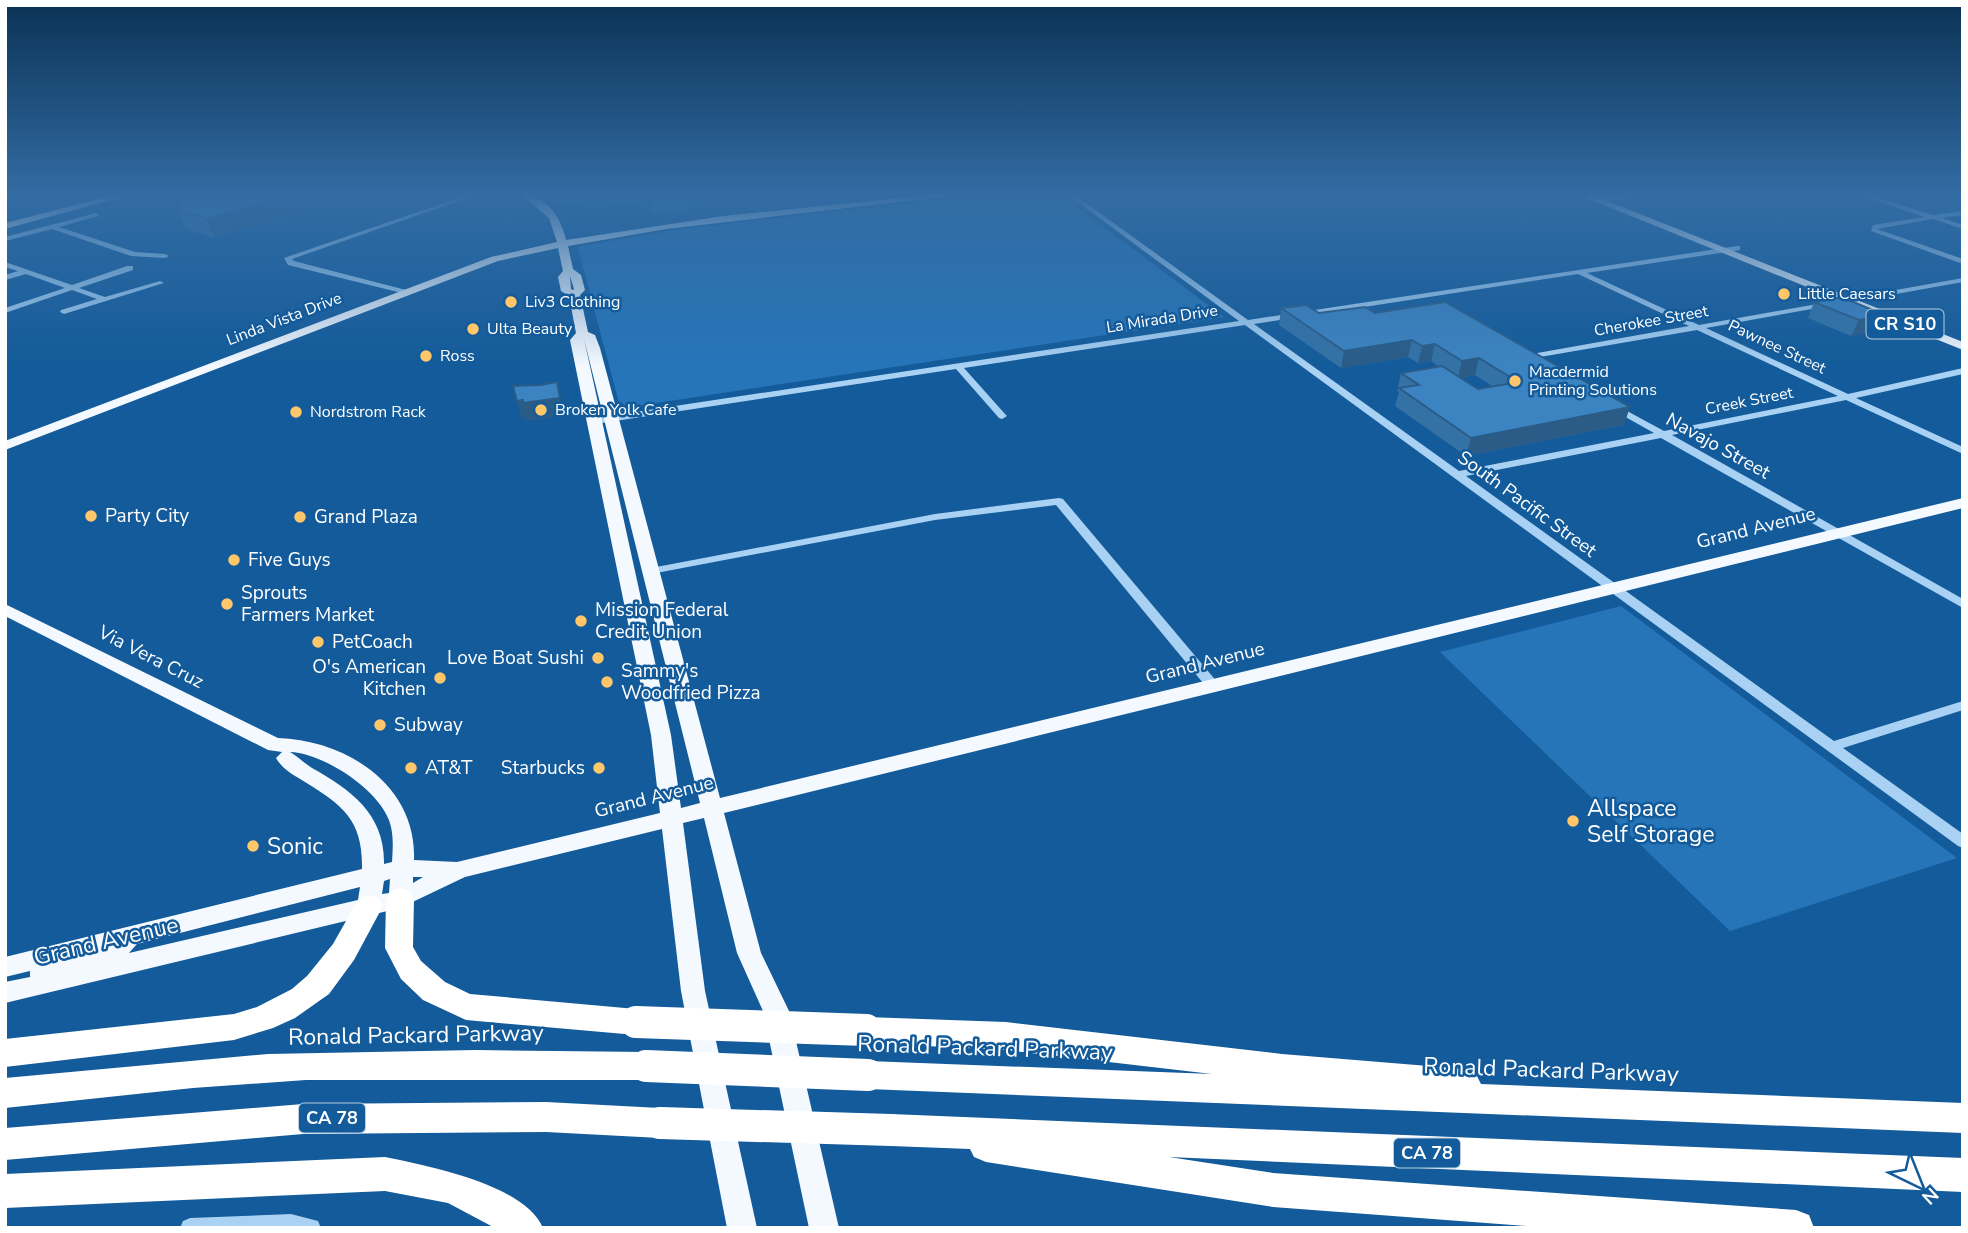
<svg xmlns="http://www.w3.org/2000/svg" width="1968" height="1233" viewBox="0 0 1968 1233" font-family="'Nunito Sans',sans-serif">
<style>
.green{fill:#2675b9}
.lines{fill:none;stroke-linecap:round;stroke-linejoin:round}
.minor{fill:#a8d1f3;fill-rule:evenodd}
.major{fill:#f4f9ff;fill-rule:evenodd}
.highway{fill:#fff;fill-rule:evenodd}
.highway-bridge{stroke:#fff;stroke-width:32}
.wall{fill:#3472a6;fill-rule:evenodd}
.shaded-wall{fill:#2a5c87}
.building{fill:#3c84c1;stroke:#2a5c87;stroke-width:2}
.poi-dot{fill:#ffc66a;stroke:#135b9a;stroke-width:2.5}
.labels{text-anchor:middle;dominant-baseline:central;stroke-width:5;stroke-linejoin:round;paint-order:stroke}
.far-poi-label{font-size:16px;fill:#fff;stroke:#135b9a;text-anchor:start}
.far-street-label{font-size:16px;fill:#fff;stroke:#135b9a}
.shield{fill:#135b9a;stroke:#b8cee1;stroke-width:2}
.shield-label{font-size:18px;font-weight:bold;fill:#fff}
.street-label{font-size:19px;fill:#fff;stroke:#135b9a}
.poi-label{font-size:19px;fill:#fff;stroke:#135b9a;text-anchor:start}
.near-poi-label{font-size:23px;fill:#fff;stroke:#135b9a;text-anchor:start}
.near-street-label{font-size:23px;fill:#fff;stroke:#135b9a}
</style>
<rect width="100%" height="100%" fill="#135b9a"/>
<g class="green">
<path d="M542 195H684L692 210 654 213 649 201 603 206 601 200 559 205Z"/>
<path d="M987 195H1061L1224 317 630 407 619 403 578 248 580 246 681 229Z"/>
<path d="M1621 606 1957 858 1730 931 1440 652Z"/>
</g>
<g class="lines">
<g class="minor">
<path d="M467 195H476L292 259 294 261 406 290V294L288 265 284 258Z"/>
<path d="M1068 195H1075L1248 320 1737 246H1740V250L1587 273 1699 325 1963 278V282L1706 328 1848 394 1963 368V374L1856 398 1963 447V454L1846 400 1672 435 1963 599V608L1661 438 1466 476 1834 741 1963 701V710L1843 748 1963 834V848L1958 846 1245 325 964 368 1005 414 1007 416 1002 419 999 418 956 369 602 423 597 420 602 417 1239 321ZM1578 274 1689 326 1526 355 1522 358 1523 360 1697 330 1838 396 1664 431 1616 405 1611 408 1613 410 1654 433 1459 471 1254 324Z"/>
<path d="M1629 195H1645L1598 203 1595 201Z"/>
<path d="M1860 195H1869L1933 215 1963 211V215L1942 218 1963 225V229L1933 219 1877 229 1963 259V264L1871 231 1873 225 1924 217Z"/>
<path d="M96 213 99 215 98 216 59 227 135 252 165 254 169 256 165 258 131 256 52 229 5 241V237Z"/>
<path d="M5 262 72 285 127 266H133V270L79 288 105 297 160 281 164 283 64 314 60 312 61 310 97 299 72 290 5 313V308L65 288 26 274 5 280V275L18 271 5 267Z"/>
<path d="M1059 498 1063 499 1218 683 1220 686 1218 689H1208L1056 505 935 520 651 574 645 571 651 568 935 514Z"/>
<path d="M291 1214 318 1221 321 1228H180L183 1221 190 1218Z"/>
</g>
<g class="major">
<path d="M114 195H129L5 229V223Z"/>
<path d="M522 195C547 195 561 218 566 240L723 216 930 195H959L666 229 568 246 573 269 581 275 585 290 580 295 588 332 595 335 600 348 720 798 1963 498V508L724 813 761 953 789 1011 839 1228H809L763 1011 737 953 704 818 683 823 705 991 757 1228H727L681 991 662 829 465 877 400 908 5 1003V982L30 977V971L5 977V957L362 869C363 821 344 806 305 782 294 775 283 770 276 758L282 752 268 750 5 616V604L278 738C347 740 417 786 414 860L457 862 660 813 651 735 570 340 576 333 569 296 561 291 558 277 563 271 558 248 498 261 5 450V441L491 257 557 242 549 218ZM570 276 574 289 573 290 571 289ZM584 339 700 803 681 808 671 735ZM290 752C322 753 375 787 388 818 394 831 393 847 392 862L384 864C385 814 351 790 312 768 304 763 297 756 290 752ZM413 877H423L413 883ZM390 879 389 893 382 894 384 881ZM360 887 358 900 129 953 137 944Z"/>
<path d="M1579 195H1592L1963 342V350Z"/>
</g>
<g class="highway">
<path d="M400 888 410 891 414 899 413 947 421 961 445 982 470 994 636 1009 647 1013 651 1022 647 1031 636 1035 466 1020 423 1000 401 979 385 948 386 899 390 891Z"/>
<path d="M369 895 379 898 383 906 354 960 329 994 295 1018 273 1028 234 1040 5 1067V1039L234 1014 257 1007 292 989 307 976 333 944 359 898Z"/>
<path d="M866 1017 1006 1022 1282 1054 1465 1069 1476 1074 1481 1084 1963 1103V1133L868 1089 857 1085 852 1075 857 1065 868 1061 1212 1074 1006 1050 866 1043 855 1039 851 1030 855 1021Z"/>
<path d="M476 1050 646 1052 657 1056 662 1066 657 1076 646 1080H306L193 1088 5 1108V1078L268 1054Z"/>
<path d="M546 1102 660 1108 672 1112 677 1123 672 1134 660 1138 546 1132 303 1134 5 1160V1128L303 1104Z"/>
<path d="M891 1114 1963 1158V1192L1169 1157 1273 1173 1796 1210 1809 1215 1814 1228H1553L1273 1207 986 1162 974 1157 970 1149 891 1146 879 1141 874 1130 879 1119Z"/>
<path d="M385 1157C428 1166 524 1184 543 1228H495L448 1203 385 1191 5 1208V1174Z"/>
</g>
<g class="highway-bridge">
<path d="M636 1022 866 1030"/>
<path d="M646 1066 868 1075"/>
<path d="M660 1123 891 1130"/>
</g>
</g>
<g class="wall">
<path d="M341 201 214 238 185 228 178 209Z"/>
<path d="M1445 302 1624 425 1466 456 1395 406 1399 392 1397 391 1401 373 1439 367 1431 361 1418 363 1408 357 1341 368 1279 325 1281 308 1319 313H1375ZM1475 375 1492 386 1478 389 1461 378Z"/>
<path d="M1814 302 1885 315 1878 332 1851 336 1808 318Z"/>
</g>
<g class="shaded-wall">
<path d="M294 195H339L341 201 214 238 207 219Z"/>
<path d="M1885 315 1878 332 1851 336 1859 320Z"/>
<path d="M1412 340 1408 357 1341 368 1344 351Z"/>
<path d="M1435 344 1431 361 1418 363 1422 346Z"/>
<path d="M1479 358 1475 375 1458 378 1462 361Z"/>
<path d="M557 382 564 416 527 421 526 418 522 419 517 401Z"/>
<path d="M1630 407 1624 425 1466 456 1471 438Z"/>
</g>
<g class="building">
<path d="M187 195H294L207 219 178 209Z"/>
<path d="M1841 297 1885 315 1859 320 1814 302Z"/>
<path d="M1445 302 1630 407 1471 438 1399 388 1419 385 1401 373 1442 366 1478 389 1518 382 1479 358 1462 361 1435 344 1422 346 1412 340 1344 351 1281 308 1306 305 1319 313 1365 307 1375 313Z"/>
<path d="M557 382 560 398 523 403V400L517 401 513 386 540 385Z"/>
</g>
<linearGradient id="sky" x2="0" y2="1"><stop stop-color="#0a3255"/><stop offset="0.53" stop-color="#336ca3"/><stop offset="1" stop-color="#336ca3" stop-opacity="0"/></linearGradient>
<rect width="1968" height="367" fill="url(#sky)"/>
<g class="poi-dot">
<circle cx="1784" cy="294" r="7"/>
<circle cx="511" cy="302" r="7"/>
<circle cx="473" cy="329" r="7"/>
<circle cx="426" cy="356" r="7"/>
<circle cx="1515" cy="381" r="7"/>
<circle cx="541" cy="410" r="7"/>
<circle cx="296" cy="412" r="7"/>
<circle cx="91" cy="516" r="7"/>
<circle cx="300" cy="517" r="7"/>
<circle cx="234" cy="560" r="7"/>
<circle cx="227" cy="604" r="7"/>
<circle cx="581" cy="621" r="7"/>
<circle cx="318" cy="642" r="7"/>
<circle cx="598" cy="658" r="7"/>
<circle cx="440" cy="678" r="7"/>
<circle cx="607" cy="682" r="7"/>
<circle cx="380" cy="725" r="7"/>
<circle cx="411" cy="768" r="7"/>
<circle cx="599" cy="768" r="7"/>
<circle cx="1573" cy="821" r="7"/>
<circle cx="253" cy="846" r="7"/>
</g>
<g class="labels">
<g class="far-poi-label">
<text x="1798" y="294">Little Caesars</text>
<text x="525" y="302">Liv3 Clothing</text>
<text x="487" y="329">Ulta Beauty</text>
<text x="440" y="356">Ross</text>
<text x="1529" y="372">Macdermid<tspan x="1529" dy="18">Printing Solutions</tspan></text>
<text x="555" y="410">Broken Yolk Cafe</text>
<text x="310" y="412">Nordstrom Rack</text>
</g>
<g class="far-street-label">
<text transform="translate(284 319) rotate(-21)">Linda Vista Drive</text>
<text transform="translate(1162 319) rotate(-9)">La Mirada Drive</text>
<text transform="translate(1651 321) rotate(-10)">Cherokee Street</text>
<text transform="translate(1777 347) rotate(25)">Pawnee Street</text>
<text transform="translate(1749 401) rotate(-11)">Creek Street</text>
</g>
<g class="shield">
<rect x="1866.5" y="309.5" width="77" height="29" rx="5"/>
<rect x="299" y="1103.5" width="66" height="29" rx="5"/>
<rect x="1394" y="1138.5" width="66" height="29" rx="5"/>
</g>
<g class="shield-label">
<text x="1905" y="324">CR S10</text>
<text x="332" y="1118">CA 78</text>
<text x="1427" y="1153">CA 78</text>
</g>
<g class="street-label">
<text transform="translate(1718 446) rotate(29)">Navajo Street</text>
<text transform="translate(1527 504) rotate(36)">South Pacific Street</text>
<text transform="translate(1756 528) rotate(-14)">Grand Avenue</text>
<text transform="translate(151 657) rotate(27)">Via Vera Cruz</text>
<text transform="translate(1205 663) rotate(-14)">Grand Avenue</text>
<text transform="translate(654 797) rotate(-14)">Grand Avenue</text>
</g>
<g class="poi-label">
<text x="105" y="516">Party City</text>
<text x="314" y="517">Grand Plaza</text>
<text x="248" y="560">Five Guys</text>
<text x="241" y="593">Sprouts<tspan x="241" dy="22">Farmers Market</tspan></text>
<text x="595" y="610">Mission Federal<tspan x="595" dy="22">Credit Union</tspan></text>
<text x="332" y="642">PetCoach</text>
<text x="584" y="658" text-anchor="end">Love Boat Sushi</text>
<text x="426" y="667" text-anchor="end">O's American<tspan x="426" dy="22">Kitchen</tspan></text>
<text x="621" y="671">Sammy's<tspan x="621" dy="22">Woodfried Pizza</tspan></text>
<text x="394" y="725">Subway</text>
<text x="425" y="768">AT&amp;T</text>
<text x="585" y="768" text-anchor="end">Starbucks</text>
</g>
<g class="near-poi-label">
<text x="1587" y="808">Allspace<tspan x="1587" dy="26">Self Storage</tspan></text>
<text x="267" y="846">Sonic</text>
</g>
<g class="near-street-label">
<text transform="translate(106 941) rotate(-13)">Grand Avenue</text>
<text transform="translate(416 1035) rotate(-1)">Ronald Packard Parkway</text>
<text transform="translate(985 1048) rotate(2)">Ronald Packard Parkway</text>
<text transform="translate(1551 1070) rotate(2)">Ronald Packard Parkway</text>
</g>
</g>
<rect width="1968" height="1233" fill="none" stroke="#ffffff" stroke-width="14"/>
<g transform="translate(1919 1184) rotate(137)" stroke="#135b9a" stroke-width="5" paint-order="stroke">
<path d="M0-5L12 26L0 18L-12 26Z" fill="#ffffff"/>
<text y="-10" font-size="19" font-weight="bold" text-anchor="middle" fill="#ffffff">N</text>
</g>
</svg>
